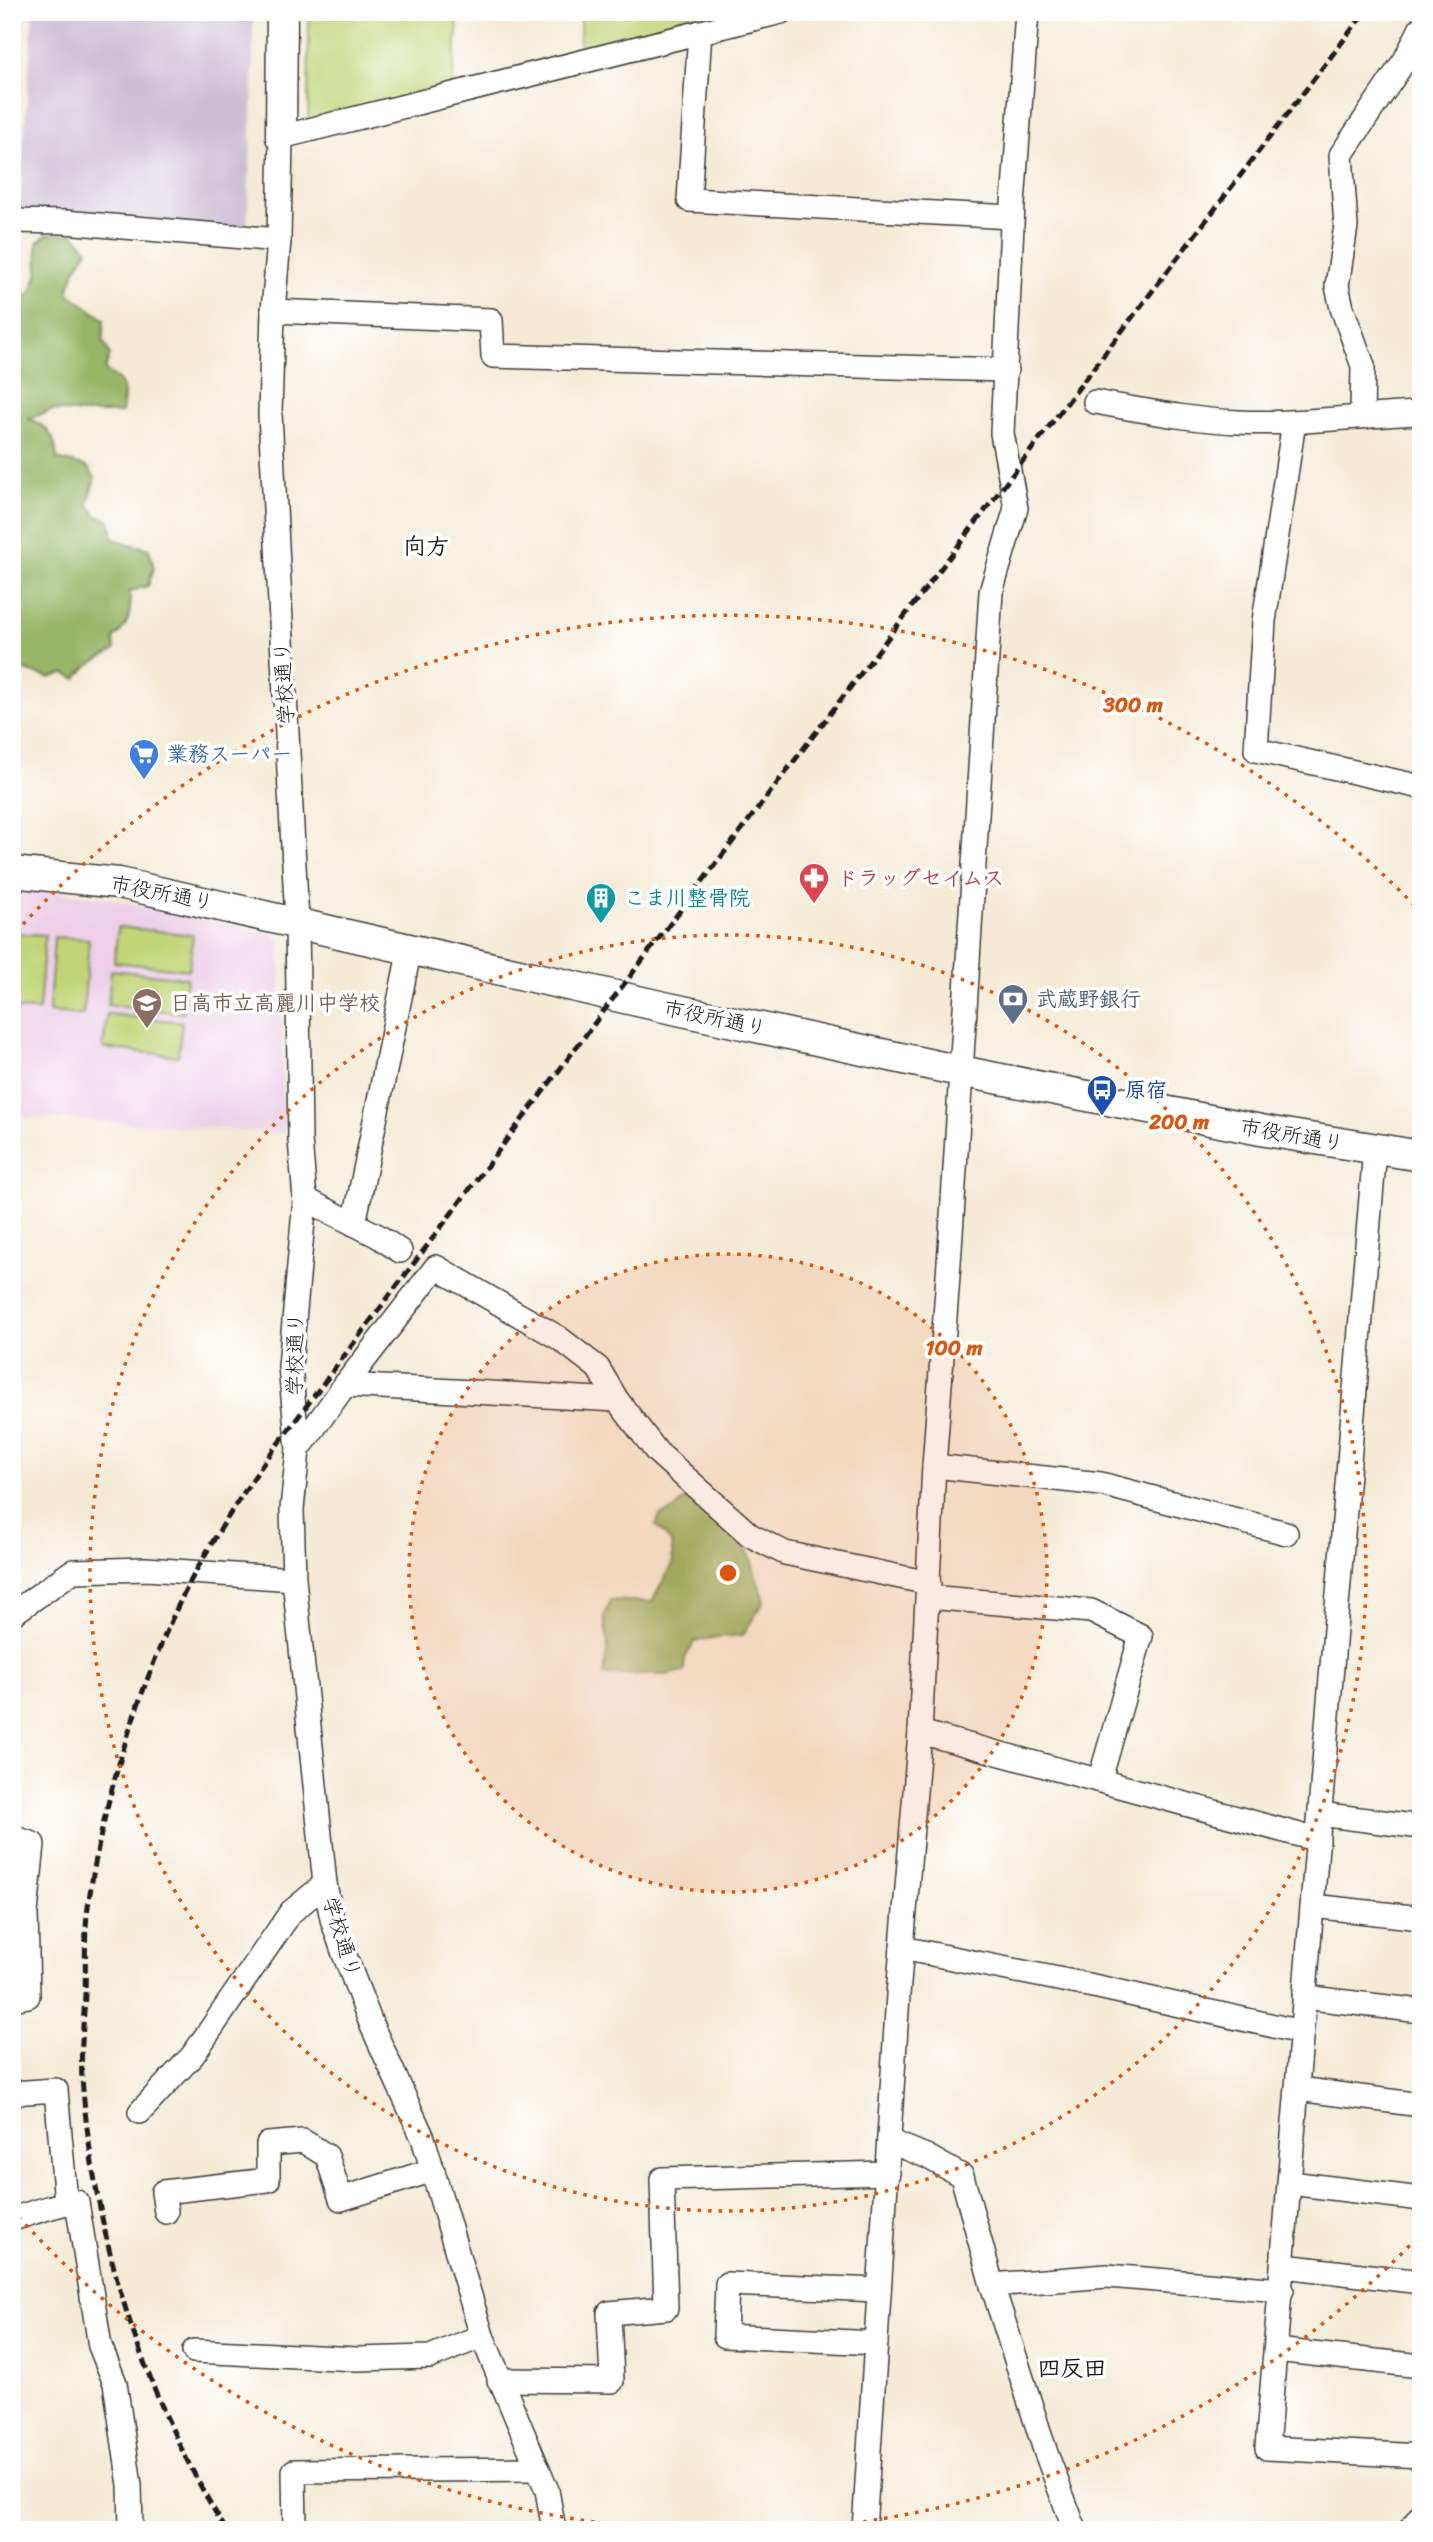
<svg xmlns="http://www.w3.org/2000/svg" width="1433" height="2542" viewBox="0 0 1433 2542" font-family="Sriracha,'Klee One',sans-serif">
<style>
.built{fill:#edd0e8}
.industrial{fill:#ccbed4}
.green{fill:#c1d578;stroke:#6e784a;stroke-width:2}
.forest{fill:#98b668;stroke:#5a6942;stroke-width:2}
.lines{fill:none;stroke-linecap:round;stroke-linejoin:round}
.minor-casing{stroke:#3c3b38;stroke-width:26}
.tertiary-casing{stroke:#3c3b38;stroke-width:33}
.minor{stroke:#fff;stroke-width:23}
.tertiary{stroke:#fff;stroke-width:30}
.rail{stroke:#1c1c1c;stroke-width:5;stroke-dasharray:10 5;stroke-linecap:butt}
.ring{fill:none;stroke:#de560d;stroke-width:3.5;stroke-dasharray:3.5 7}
.labels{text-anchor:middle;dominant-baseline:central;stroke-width:7;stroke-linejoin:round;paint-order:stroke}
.street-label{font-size:21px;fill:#1c1c1c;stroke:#fff}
.shop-label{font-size:21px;font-weight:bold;fill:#366cbe;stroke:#fff;text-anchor:start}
.health-label{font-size:21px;font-weight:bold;fill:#be3a42;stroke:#fff;text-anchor:start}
.culture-label{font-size:21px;font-weight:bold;fill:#0d838f;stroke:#fff;text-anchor:start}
.service-label{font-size:21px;font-weight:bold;fill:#4e5e75;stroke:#fff;text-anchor:start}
.education-label{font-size:21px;font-weight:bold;fill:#785e54;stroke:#fff;text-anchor:start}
.transit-label{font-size:21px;font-weight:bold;fill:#164399;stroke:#fff;text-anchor:start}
.neighbourhood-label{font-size:23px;font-weight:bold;fill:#1c1c1c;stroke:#fff}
.centre{fill:#de560d;stroke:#fff;stroke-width:3.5}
.ring-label{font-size:21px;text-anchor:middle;font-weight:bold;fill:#de560d;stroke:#fff;stroke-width:7;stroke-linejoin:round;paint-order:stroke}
</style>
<rect width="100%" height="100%" fill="#fff"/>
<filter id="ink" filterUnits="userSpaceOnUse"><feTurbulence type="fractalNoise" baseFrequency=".0143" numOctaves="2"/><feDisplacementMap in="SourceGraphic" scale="14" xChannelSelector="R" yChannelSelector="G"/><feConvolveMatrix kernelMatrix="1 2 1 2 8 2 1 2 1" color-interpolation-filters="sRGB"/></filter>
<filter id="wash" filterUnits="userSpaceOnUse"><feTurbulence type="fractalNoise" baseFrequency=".00686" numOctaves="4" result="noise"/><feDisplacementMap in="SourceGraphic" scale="28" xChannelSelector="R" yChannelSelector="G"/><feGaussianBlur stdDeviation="1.57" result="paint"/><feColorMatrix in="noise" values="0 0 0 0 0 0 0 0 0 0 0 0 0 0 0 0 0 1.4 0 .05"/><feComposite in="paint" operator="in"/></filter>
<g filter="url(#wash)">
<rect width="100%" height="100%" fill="#f4ead5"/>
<path class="built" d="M12 886 105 898 273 933 280 943 284 1133 12 1116Z"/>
<path class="industrial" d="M33 12H253V83L247 231 19 214Z"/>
<g class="green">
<path d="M309 12H459L452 86 308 127Z"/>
<path d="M581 12H729V21L579 59Z"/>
<path d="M118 927 193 935 189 970 114 962Z"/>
<path d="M12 933 45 935 39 1010 12 1009Z"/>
<path d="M54 937 89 939 83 1015 49 1012Z"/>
<path d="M111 970 187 978 183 1013 108 1005Z"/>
<path d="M107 1014 182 1022 178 1056 103 1048Z"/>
</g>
<g class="forest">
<path d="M47 234H74L88 250 75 270 68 293 104 319 103 340 110 355 105 370C127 383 125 389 122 413H83L53 410 29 419C50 427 55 437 57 459L88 467 95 478 88 504 97 516 110 520 113 539 149 549 154 568 148 586 130 591C131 614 131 622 114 639L115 650 87 666 76 679 64 673 50 678 12 666V300L30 294 38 273 37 243Z"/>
<path d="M686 1498 697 1499 727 1524 749 1553 764 1601 743 1635 717 1637 694 1642 685 1658 684 1671 666 1675H604L608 1643 604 1617 611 1600 652 1602 673 1562 671 1542 656 1525 660 1515 674 1510Z"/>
</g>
</g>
<g filter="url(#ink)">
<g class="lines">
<g class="minor-casing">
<g id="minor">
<path d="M700 32 689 200 1012 217"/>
<path d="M12 221 64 222 279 240"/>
<path d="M273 311 491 320 493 356 1006 370"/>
<path d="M1095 402C1142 410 1190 420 1238 422 1299 425 1360 415 1421 413"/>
<path d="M1362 415 1363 366 1342 308 1337 286 1346 226 1341 155 1405 60 1421 28"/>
<path d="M1294 422 1264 621 1256 750 1421 787"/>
<path d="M1375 1149 1267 2448 1421 2456"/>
<path d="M305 1199 378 1236 400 1251"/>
<path d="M354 1224 410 948"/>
<path d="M345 1385 617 1400"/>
<path d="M298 1450 345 1385 436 1267 559 1338 598 1368 617 1400 657 1452 750 1535 785 1553 929 1583"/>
<path d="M934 1466 1101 1484 1286 1533"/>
<path d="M928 1597 1091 1611 1141 1636 1100 1779"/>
<path d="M12 1614 73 1571 146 1569 294 1579"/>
<path d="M920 1732 1318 1840"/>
<path d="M1320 1814 1421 1827"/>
<path d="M12 1837 33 1844 26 1912 28 1996 12 1999"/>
<path d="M1313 1906 1421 1918"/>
<path d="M902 1948 1098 1987 1301 2032"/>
<path d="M1304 1997 1421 2011"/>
<path d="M1298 2089 1421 2105"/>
<path d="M12 2093 56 2090 66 2202"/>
<path d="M140 2112 193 2055 291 1912 325 1884"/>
<path d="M889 2141 926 2156 962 2176 992 2285 1046 2453 1075 2530"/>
<path d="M1290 2183 1421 2199"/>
<path d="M166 2212 163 2192 268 2180V2144L303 2141 327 2156 341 2199 433 2170"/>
<path d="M12 2219C30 2214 61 2202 77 2202L100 2346 115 2383 130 2485 131 2530"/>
<path d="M1284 2266 1421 2282"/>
<path d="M992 2285 1107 2276 1282 2290"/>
<path d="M876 2343 725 2336 727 2284 879 2290"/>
<path d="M1276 2350 1421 2366"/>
<path d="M194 2351 357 2359 430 2357 482 2336"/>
<path d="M499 2380 612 2381 609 2313 666 2308 662 2179 888 2173"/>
<path d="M295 2530 294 2471 538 2469"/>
<path d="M554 2530 547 2490 482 2336 423 2138 372 2026 343 1951 332 1919 325 1884 294 1579 292 1509 298 1450 290 1366 305 1199 300 1140 297 921 270 414 273 311 279 240 281 137 781 12"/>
<path d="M864 2530 898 1995 920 1732 934 1466 950 1249 991 592 1016 508 1002 433 1013 204 1027 12"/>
<path d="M1410 2530 1421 2515"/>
</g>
</g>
<g class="tertiary-casing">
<g id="tertiary">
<path d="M281 137 282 12"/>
<path d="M12 872 119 883 664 1007 960 1071 1266 1131 1421 1156"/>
</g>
</g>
<use href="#minor" class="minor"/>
<use href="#tertiary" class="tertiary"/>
<path class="rail" d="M226 2530C141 2390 95 2242 82 2078 80 2050 84 2021 85 1993 86 1964 84 1935 88 1907 101 1811 130 1717 168 1628 193 1569 229 1514 265 1461L615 996 1365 12"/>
</g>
</g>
<circle cx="728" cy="1573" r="319" fill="#de560d" fill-opacity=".12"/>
<g class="ring">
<circle cx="728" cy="1573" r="319"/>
<circle cx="728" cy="1573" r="638"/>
<path d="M1417 2238A958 958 0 0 1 778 2530M678 2530A958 958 0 0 1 16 2214M16 932A958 958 0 0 1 1417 908"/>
</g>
<defs>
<g id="supermarket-pin" transform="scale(1.575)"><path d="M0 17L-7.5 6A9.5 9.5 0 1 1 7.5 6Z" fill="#3f7fe0" stroke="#fff"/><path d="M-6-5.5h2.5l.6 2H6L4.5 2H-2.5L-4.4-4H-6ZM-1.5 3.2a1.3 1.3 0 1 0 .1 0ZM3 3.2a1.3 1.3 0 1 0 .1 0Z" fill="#fff"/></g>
<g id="pharmacy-pin" transform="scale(1.575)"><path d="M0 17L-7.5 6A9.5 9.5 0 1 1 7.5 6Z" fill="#e0444e" stroke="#fff"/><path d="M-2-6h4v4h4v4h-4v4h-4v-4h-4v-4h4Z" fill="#fff"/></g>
<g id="building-pin" transform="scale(1.575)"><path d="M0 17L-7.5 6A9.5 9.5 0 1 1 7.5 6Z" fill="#0f9aa8" stroke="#fff"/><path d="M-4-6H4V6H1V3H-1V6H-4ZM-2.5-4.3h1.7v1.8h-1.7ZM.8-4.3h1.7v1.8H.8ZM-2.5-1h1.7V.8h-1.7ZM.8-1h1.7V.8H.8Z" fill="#fff"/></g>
<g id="bank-pin" transform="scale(1.575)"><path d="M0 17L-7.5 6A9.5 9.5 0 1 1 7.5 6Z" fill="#5c6f8a" stroke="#fff"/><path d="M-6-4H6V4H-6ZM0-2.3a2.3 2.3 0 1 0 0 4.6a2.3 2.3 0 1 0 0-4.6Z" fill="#fff"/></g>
<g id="school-pin" transform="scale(1.575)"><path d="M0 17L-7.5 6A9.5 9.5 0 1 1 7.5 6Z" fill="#8d6e63" stroke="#fff"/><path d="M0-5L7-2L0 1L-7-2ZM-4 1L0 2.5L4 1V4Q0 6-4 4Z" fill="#fff"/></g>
<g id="bus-pin" transform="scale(1.575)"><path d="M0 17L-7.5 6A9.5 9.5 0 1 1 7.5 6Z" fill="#1a4fb4" stroke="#fff"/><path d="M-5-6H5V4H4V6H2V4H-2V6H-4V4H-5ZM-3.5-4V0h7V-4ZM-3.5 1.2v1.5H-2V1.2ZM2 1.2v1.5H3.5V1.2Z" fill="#fff"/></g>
</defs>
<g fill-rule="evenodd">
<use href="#supermarket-pin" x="144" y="754"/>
<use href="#pharmacy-pin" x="814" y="878"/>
<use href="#building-pin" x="601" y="898"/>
<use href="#bank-pin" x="1013" y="999"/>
<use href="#school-pin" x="147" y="1003"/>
<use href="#bus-pin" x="1102" y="1090"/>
</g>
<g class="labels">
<g class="street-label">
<text transform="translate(284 683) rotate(-93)">学校通り</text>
<text transform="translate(162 893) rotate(11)">市役所通り</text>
<text transform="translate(715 1018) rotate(12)">市役所通り</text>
<text transform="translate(1292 1135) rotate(10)">市役所通り</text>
<text transform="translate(295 1354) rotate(-89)">学校通り</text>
<text transform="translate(342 1937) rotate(73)">学校通り</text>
</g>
<g class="shop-label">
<text x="167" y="754">業務スーパー</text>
</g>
<g class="health-label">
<text x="837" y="878">ドラッグセイムス</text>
</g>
<g class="culture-label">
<text x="624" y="898">こま川整骨院</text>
</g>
<g class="service-label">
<text x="1036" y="999">武蔵野銀行</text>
</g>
<g class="education-label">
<text x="170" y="1003">日高市立高麗川中学校</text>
</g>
<g class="transit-label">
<text x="1125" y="1090">原宿</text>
</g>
<g class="neighbourhood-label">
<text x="426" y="546">向方</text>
<text x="1072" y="2368">四反田</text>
</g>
</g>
<circle cx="728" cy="1573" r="10" class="centre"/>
<g class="ring-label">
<text x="1133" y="712">300 m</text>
<text x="1179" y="1129">200 m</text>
<text x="954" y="1355">100 m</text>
</g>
<rect width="1433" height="2542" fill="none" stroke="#fff" stroke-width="42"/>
</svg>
